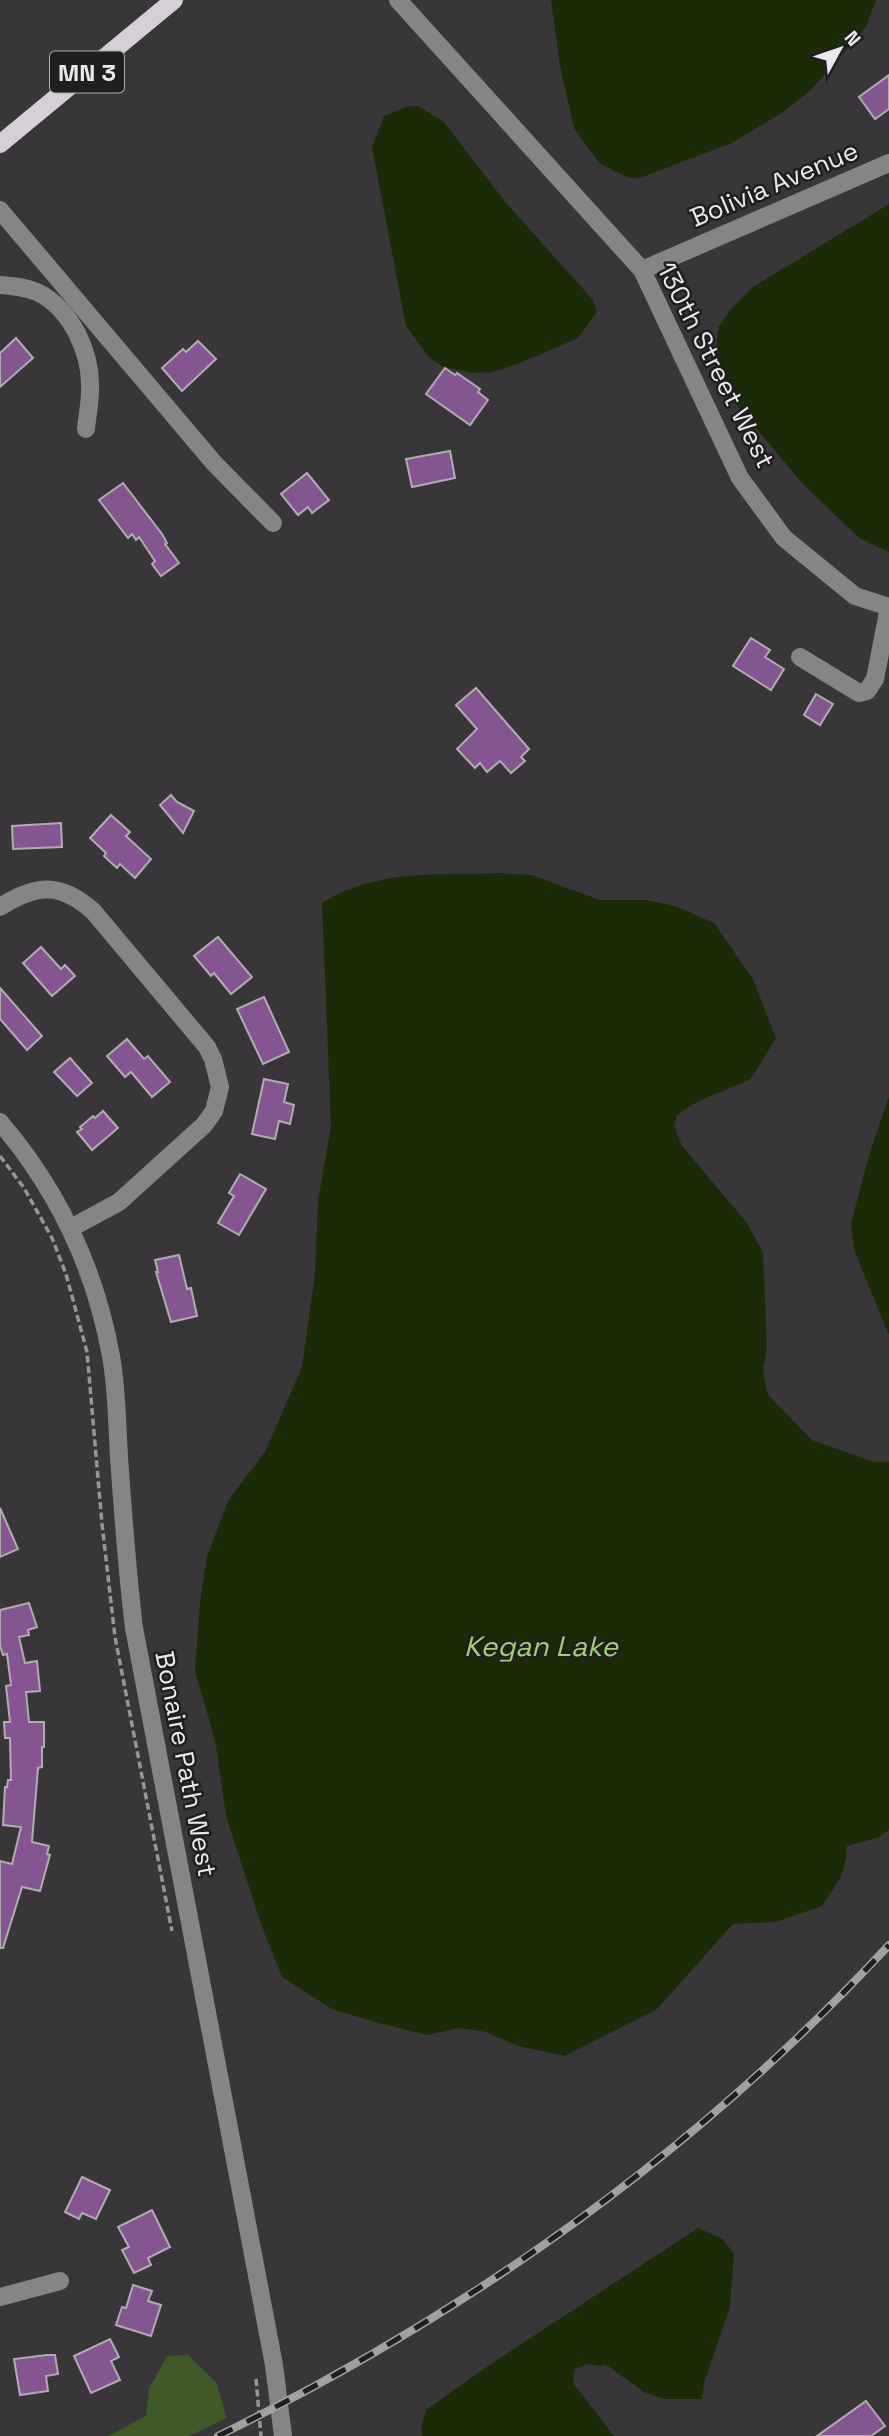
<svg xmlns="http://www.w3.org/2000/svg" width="889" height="2436" viewBox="0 0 889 2436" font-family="'Space Grotesk',sans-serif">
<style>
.green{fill:#3f5a27}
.water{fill:#1a2c07}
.building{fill:#845590;stroke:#b1acb2;stroke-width:2}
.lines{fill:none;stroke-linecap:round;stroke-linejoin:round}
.path{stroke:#989599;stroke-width:3.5;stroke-dasharray:7 3.5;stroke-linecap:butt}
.minor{stroke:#868486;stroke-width:18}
.major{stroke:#d4d0d5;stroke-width:18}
.rail-casing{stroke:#a3a0a4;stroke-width:8}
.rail{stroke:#1f1e20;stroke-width:5;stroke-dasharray:16;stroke-linecap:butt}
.labels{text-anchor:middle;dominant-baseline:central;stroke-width:5;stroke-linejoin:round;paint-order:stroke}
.shield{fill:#1f1e20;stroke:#aeacaf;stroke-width:2}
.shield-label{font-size:24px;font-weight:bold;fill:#ebe9ec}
.street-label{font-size:26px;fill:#ebe9ec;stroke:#1f1e20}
.water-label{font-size:28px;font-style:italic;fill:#9dd173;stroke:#1f1e20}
</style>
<rect width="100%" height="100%" fill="#39363a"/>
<path class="green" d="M188 2355 216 2382 227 2418 189 2436H108L146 2416 149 2389 167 2356Z"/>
<g class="water">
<path d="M551 0H876L866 27 810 91 783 112 732 143 640 178H629L600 164 574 128 560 66Z"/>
<path d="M408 106H418L443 121 507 204 593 300 597 312 578 338 518 364 492 372 475 373 443 367 428 356 406 326 372 147 384 116Z"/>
<path d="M889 204V552L859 538 804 485 732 400 716 351 718 328 731 309 753 287Z"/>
<path d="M500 873 532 875 600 900H646L675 906 714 923 753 979 776 1038 751 1079 697 1102 677 1115 674 1126 682 1146 747 1223 763 1253 767 1347 763 1371 768 1395 812 1440 874 1462H889V1830L877 1838 847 1846 846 1859 841 1877 822 1906 776 1922 733 1924 657 2009 565 2056 518 2046 486 2032 459 2028 427 2035 375 2022 332 2009 282 1977 261 1924 226 1816 215 1740 195 1671 200 1603 207 1556 229 1499 265 1452 302 1367 315 1274 318 1201 331 1126 322 903C374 869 442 875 500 873Z"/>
<path d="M889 1096V1335L854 1250 851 1223 870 1152Z"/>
<path d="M698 2228 723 2239 734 2254 730 2307 704 2383 702 2399H664L644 2392 605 2364 602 2366 588 2364 575 2369 573 2383 614 2436H422L421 2428 426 2410 491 2364Z"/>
</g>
<g class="building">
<path d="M889 75V109L875 119 859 97Z"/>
<path d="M16 338 33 358 0 387V353Z"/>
<path d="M198 341 216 359 182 391 162 368 183 349 186 352Z"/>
<path d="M445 368 455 375 457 373 480 389 478 392 488 400 470 425 426 394Z"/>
<path d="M450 451 455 478 412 487 406 459Z"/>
<path d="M307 473 329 500 312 513 308 507 298 515 281 494Z"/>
<path d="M123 483 162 534 167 543 165 544 179 563 161 576 152 564 155 561 139 537 136 540 132 534 128 538 99 500Z"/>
<path d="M751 638 770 650 765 657 784 669 771 690 733 666Z"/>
<path d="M476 688 529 749 521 757 525 761 511 773 500 761 487 772 480 763 475 768 457 749 477 729 456 705Z"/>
<path d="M816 694 833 704 820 725 804 715Z"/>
<path d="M171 795 177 802 194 811 183 833 160 805Z"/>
<path d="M111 815 130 832 126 836 151 859 135 878 120 864 117 868 104 856 106 853 90 838Z"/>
<path d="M61 823 62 847 13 849 12 826Z"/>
<path d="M218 937 252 977 231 994 214 973 211 976 194 956Z"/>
<path d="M41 947 61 969 65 965 75 976 52 996 23 963Z"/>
<path d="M0 988 42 1036 27 1050 0 1019Z"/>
<path d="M264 997 289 1052 263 1064 237 1009Z"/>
<path d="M127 1039 144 1059 148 1056 170 1082 152 1097 131 1072 125 1077 107 1056Z"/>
<path d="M70 1058 92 1083 77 1096 54 1072Z"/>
<path d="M264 1079 288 1084 284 1102 294 1105 290 1124 279 1121 275 1139 252 1134Z"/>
<path d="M103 1111 118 1128 92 1150 77 1132 82 1129 80 1127 93 1116 95 1118Z"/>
<path d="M240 1174 266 1189 239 1235 218 1223 234 1196 229 1193Z"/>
<path d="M179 1255 187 1289 191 1288 197 1316 171 1322 156 1272H158L155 1260Z"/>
<path d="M0 1508 18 1549 0 1557Z"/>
<path d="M29 1603 37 1627 28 1630 29 1635 19 1637 25 1663 37 1661 40 1691 26 1692 29 1722H44V1747H42V1767L38 1768 32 1842 49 1846 47 1854 50 1855 40 1891 22 1887 3 1948H0V1861L12 1864 21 1827 3 1825 5 1787H7L8 1780H11L10 1738H5L4 1722H10L6 1686 11 1685 7 1654 3 1655 0 1646V1610Z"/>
<path d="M82 2177 110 2190 96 2219 82 2213 79 2219 65 2212Z"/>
<path d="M152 2210 170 2247 148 2258 151 2265 134 2273 122 2250 129 2247 118 2227Z"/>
<path d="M133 2285 152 2291 148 2301 161 2305 151 2336 116 2325 122 2307 126 2308Z"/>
<path d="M110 2339 119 2357 111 2361 120 2380 91 2393 74 2356Z"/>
<path d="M47 2355H55L58 2374 46 2376 48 2391 20 2395 14 2359Z"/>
<path d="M866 2401 885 2426 871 2436H817Z"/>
</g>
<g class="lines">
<g class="path">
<path d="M0 1156 24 1188 52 1238 66 1274 87 1352 102 1524 115 1637 172 1931"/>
<path d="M256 2379 261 2436"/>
</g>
<g class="minor">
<path d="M398 0 642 270 740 478 784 538 855 596 889 607 875 679 867 691 859 693 800 657"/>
<path d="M0 210 214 463 273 523"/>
<path d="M642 270 889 163"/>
<path d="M0 285C13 286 25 287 37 292 72 309 92 354 90 392 90 404 87 417 86 429"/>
<path d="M0 907C36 884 60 882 93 911L207 1047 213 1059 220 1087 214 1111 204 1125 119 1202 71 1228"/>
<path d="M0 1122C58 1190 95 1268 111 1356 117 1389 117 1424 119 1457 123 1514 127 1571 134 1628L274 2365 283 2436"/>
<path d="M0 2297 60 2281"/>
</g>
<path class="major" d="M0 144 174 0"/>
<g class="rail-casing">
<path id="rail" d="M218 2436C469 2313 699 2150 889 1945"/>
</g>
<use href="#rail" class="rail"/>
</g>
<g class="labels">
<rect class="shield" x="50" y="51.5" width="74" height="41" rx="5"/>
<g class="shield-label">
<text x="87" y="72">MN 3</text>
</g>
<g class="street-label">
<text transform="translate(774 184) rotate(-23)">Bolivia Avenue</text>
<text transform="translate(716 365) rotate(63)">130th Street West</text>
<text transform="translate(186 1764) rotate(79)">Bonaire Path West</text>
</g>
<g class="water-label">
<text x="541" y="1646">Kegan Lake</text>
</g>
</g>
<g transform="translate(840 49) rotate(50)" stroke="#1f1e20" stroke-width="5" paint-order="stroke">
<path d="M0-5L12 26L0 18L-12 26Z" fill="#ebe9ec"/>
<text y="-10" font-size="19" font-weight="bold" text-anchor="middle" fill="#ebe9ec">N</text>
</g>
</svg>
